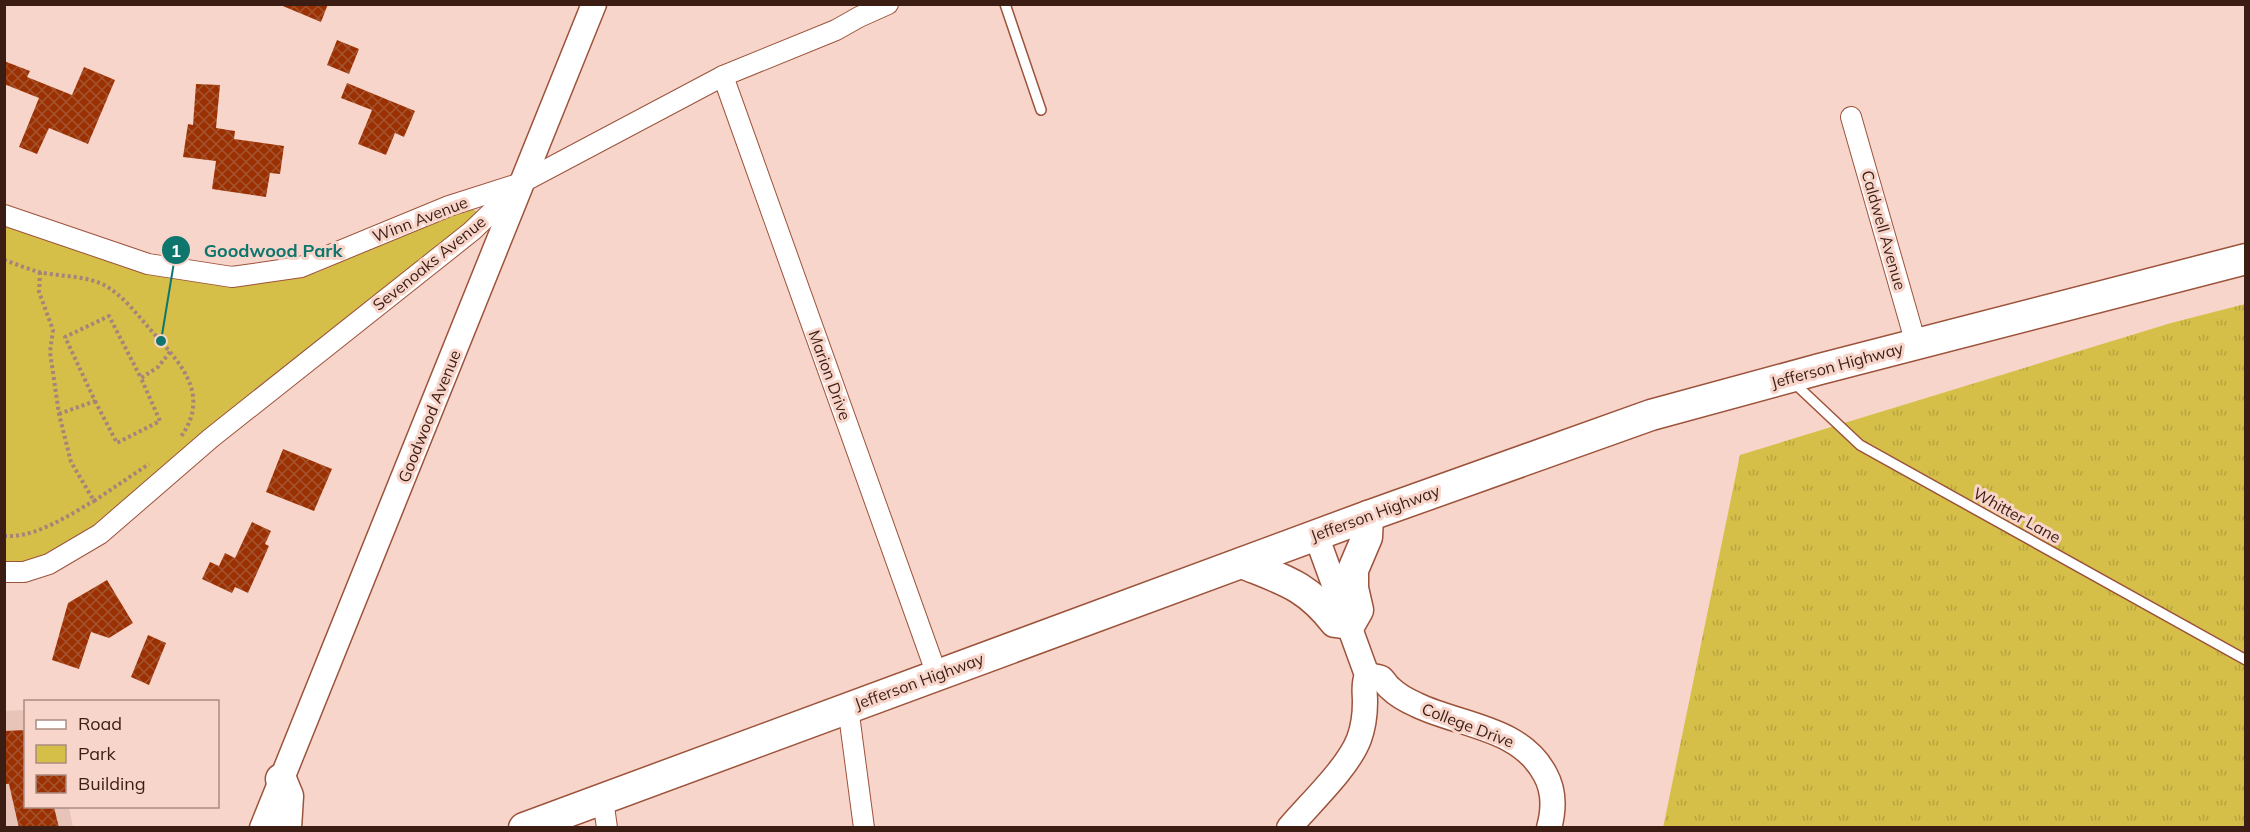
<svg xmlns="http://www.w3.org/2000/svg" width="2250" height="832" viewBox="0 0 2250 832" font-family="Mulish,sans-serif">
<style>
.built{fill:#e8c3b8}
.grass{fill:url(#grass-tufts)}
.green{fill:#d5bf49}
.building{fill:url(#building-cross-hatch)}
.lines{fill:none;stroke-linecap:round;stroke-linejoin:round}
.service-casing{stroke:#9c533b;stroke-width:12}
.minor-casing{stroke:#9c533b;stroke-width:22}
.tertiary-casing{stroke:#9c533b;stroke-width:27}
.primary-casing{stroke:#9c533b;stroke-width:33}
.path{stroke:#a5847a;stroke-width:4;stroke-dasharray:3 3;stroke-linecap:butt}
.service{stroke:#fff;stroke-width:9}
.minor{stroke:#fff;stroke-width:20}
.tertiary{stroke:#fff;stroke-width:24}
.primary{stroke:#fff;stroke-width:30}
.labels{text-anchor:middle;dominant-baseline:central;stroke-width:6;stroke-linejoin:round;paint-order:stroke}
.street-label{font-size:16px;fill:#3b1d13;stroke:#f8d5ca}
.leader{fill:none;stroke:#0f766e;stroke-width:2}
.callout-dot{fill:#0f766e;stroke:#f8d5ca;stroke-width:2}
.mark-label{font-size:18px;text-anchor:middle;font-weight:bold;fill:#fff}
.callout-label{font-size:18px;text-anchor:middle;font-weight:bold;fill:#0f766e;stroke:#f8d5ca;stroke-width:6;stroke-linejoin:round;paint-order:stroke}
</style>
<defs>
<pattern id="grass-tufts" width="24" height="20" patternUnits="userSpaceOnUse" patternTransform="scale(1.5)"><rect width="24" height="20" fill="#d5bf49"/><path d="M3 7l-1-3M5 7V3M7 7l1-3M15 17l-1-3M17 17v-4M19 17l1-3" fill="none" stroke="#b8a43f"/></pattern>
<pattern id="building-cross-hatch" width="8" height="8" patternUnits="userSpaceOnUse" patternTransform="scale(1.5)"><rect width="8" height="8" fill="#9b3102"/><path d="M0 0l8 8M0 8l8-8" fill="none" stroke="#a55430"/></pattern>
</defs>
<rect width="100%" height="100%" fill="#f8d5ca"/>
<path class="built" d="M25 710 26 806 69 807 73 827H5L4 711Z"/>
<path class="grass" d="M2245 304V827L1663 828 1740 455 2171 323Z"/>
<path class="green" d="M465 207 479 212V218L257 388 188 449 96 525 34 560 5 566 4 222 155 273 193 281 224 284 316 273Z"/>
<g class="building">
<path d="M278 4H328L321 22Z"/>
<path d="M337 40 359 49 349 74 327 65Z"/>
<path d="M4 61 30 71 27 77 72 95 84 67 115 80 88 144 49 128 37 154 19 147 39 98 4 84Z"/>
<path d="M347 83 415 111 404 137 395 133 386 155 358 144 372 110 341 98Z"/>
<path d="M196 84 220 85 216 128 235 131 234 139 284 146 280 174 270 173 266 197 212 189 216 161 183 157 188 124 193 125Z"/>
<path d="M283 449 332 469 314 511 266 492Z"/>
<path d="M252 522 271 531 265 544 269 546 248 593 235 587 232 593 202 579 210 562 219 566 225 553 235 558Z"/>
<path d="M107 580 133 623 109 638 91 632 79 669 52 660 68 603Z"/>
<path d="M148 635 166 643 149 685 131 677Z"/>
<path d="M26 730V807H54L59 828H19L9 784H4V731Z"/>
</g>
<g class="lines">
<g class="service-casing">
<g id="service">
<path d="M1005 4 1041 110"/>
<path d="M1792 381 1860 445 2246 660"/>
</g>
</g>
<g class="minor-casing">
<g id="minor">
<path d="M723 76 937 675"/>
<path d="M1851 117 1916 344"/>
<path d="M4 215 148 264 232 277 301 267 449 206 518 184"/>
<path d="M4 572H24L49 564 100 534 211 438 472 231 523 182 723 76 836 30 859 17 888 4"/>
<path d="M848 707 864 828"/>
<path d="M603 799 607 828"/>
</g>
</g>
<g class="tertiary-casing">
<g id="tertiary">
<path d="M1367 675C1371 676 1377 676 1381 678 1384 680 1387 686 1390 688 1398 696 1408 701 1417 705 1461 726 1520 727 1545 774 1554 790 1554 810 1549 828"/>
<path d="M262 828 594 4"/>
<path d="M1289 828C1310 803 1348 768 1359 739 1363 728 1365 714 1365 702 1365 691 1363 685 1367 675L1316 535"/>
</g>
</g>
<g class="primary-casing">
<g id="primary">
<path d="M1242 563C1284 580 1306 585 1335 622L1350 624 1358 610 1353 588V570L1367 537 1368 516"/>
<path d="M281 779 288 796 286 828"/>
<path d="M524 828 1368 516 1651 415 1820 369 2246 259"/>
</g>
</g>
<g class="path">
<path d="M4 260C16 264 28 269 39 272 61 277 86 275 106 286 123 296 136 313 149 328 178 361 213 393 180 438"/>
<path d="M40 272 39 292 53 330 50 352 59 414 71 462 94 501 149 464"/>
<path d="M95 401 117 443 160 421 141 378"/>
<path d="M59 414 95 401 65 337 109 316 141 378 158 367 170 352"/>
<path d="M4 536C36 538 67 516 94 501"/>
</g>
<use href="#service" class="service"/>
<use href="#minor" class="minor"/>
<use href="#tertiary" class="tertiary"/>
<use href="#primary" class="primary"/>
</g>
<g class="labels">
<g class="street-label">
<text transform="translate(420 219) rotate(-21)">Winn Avenue</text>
<text transform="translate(1884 230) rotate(74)">Caldwell Avenue</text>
<text transform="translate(429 263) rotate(-39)">Sevenoaks Avenue</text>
<text transform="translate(1837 365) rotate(-15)">Jefferson Highway</text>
<text transform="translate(830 375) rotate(70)">Marion Drive</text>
<text transform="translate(429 416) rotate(-68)">Goodwood Avenue</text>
<text transform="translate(1375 513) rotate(-20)">Jefferson Highway</text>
<text transform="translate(2017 515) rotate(29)">Whitter Lane</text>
<text transform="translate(919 681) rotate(-20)">Jefferson Highway</text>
<text transform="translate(1468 725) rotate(21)">College Drive</text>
</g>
</g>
<path class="leader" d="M161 341L176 250"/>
<g class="callout-dot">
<circle cx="161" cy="341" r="6"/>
<circle cx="176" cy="250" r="15"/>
</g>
<g class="mark-label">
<text x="176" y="257">1</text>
</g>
<g class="callout-label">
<text x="273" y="257">Goodwood Park</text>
</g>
<rect width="2250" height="832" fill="none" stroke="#3b1d13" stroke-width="12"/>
<rect x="24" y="700" width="195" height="108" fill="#f8d5ca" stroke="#ac8b81" stroke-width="1.5"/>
<rect x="36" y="720" width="30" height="9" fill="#ffffff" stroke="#ac8b81" stroke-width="1.5"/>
<text x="78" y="730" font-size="18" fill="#3b1d13">Road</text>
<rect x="36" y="745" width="30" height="18" fill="#d5bf49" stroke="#ac8b81" stroke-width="1.5"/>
<text x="78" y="760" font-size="18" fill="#3b1d13">Park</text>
<rect x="36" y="775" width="30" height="18" fill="url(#building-cross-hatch)" stroke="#ac8b81" stroke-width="1.5"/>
<text x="78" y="790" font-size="18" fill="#3b1d13">Building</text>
</svg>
